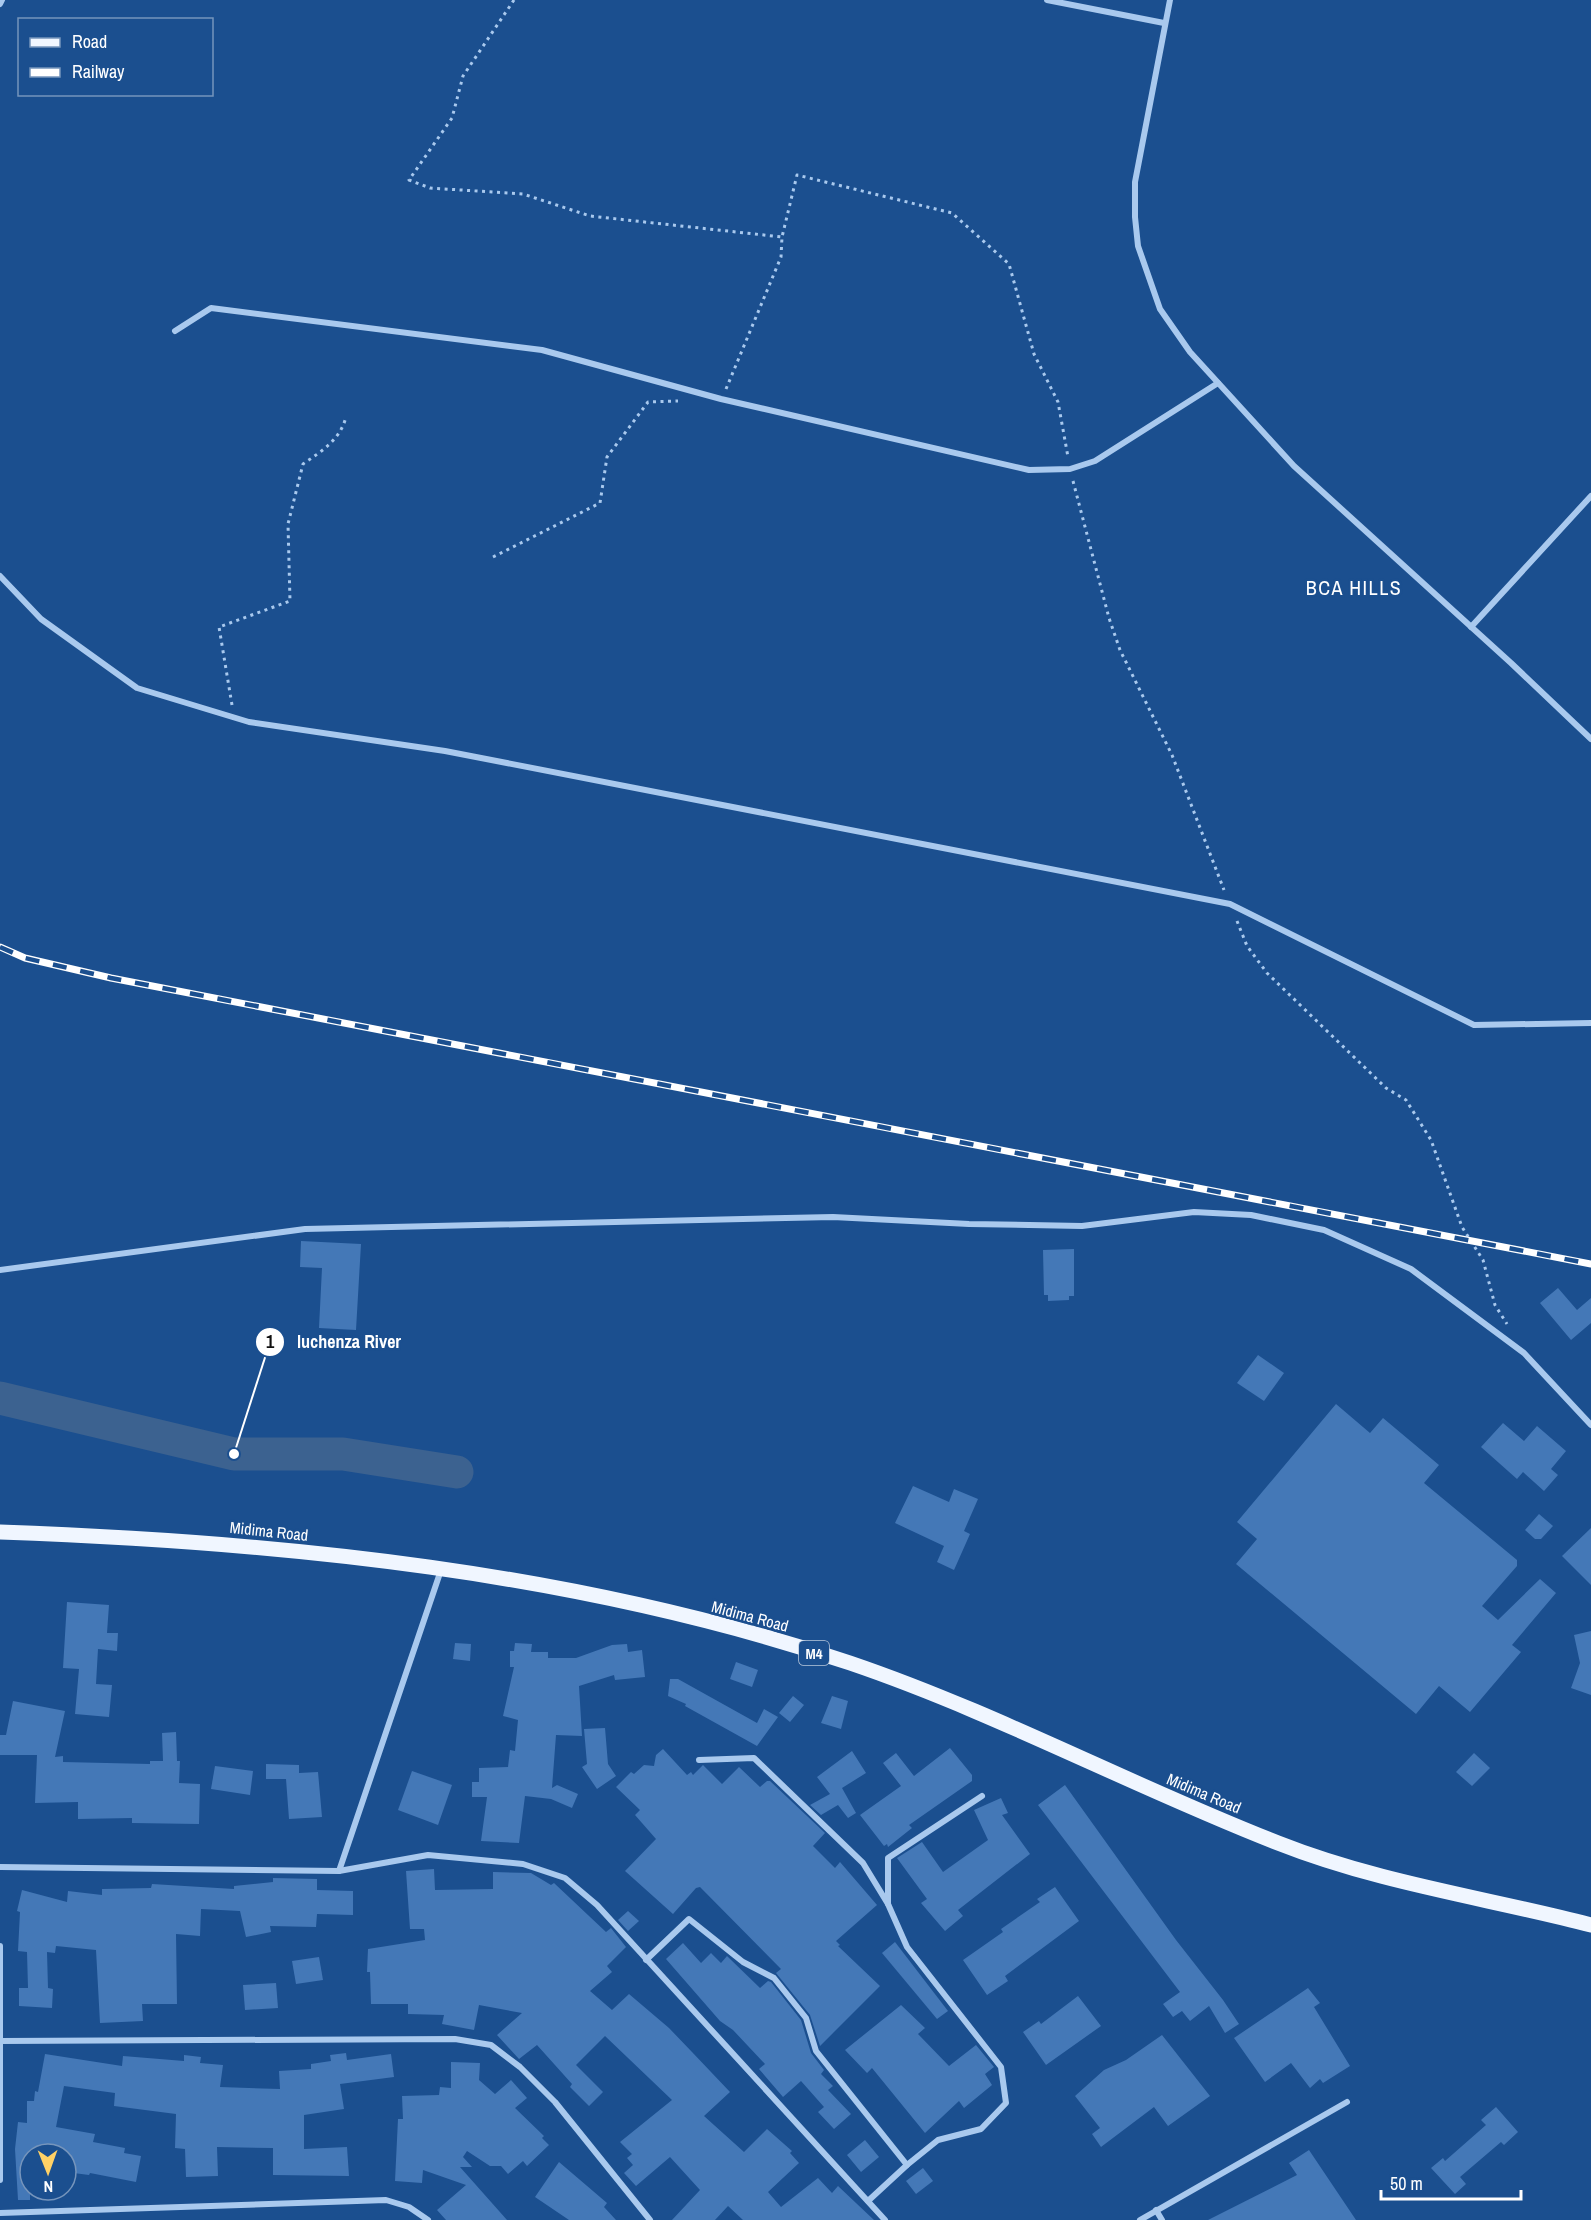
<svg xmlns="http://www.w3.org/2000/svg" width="1591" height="2220" viewBox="0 0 1591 2220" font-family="'Archivo Narrow',sans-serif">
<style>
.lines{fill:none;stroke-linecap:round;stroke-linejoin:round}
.river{stroke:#3c6290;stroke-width:33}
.building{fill:#4478b7}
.path{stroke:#a9c9ee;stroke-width:3;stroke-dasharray:3 4.5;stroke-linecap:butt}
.minor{stroke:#a9c9ee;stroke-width:6}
.primary{stroke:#f0f6ff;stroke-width:15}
.rail-casing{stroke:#fff;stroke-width:7}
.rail{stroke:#1b4f8f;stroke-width:4.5;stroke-dasharray:14;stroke-linecap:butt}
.labels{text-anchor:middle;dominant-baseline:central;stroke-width:5;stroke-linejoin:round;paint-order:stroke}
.shield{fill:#1b4f8f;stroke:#bbcadd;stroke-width:1.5}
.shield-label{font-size:15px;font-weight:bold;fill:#fff}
.street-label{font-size:16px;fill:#fff;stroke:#1b4f8f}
.quarter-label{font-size:20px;letter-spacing:1.5px;fill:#fff;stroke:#1b4f8f}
.leader{fill:none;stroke:#fff;stroke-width:2}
.callout-dot{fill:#fff;stroke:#1b4f8f;stroke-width:2}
.mark-label{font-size:18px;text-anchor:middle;font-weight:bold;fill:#111}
.callout-label{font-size:18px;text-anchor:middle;font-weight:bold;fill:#fff;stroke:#1b4f8f;stroke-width:5;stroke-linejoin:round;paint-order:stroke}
</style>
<rect width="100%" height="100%" fill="#1b4f8f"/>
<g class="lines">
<path class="river" d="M0 1398 234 1454H343L457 1472"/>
</g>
<g class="building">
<path d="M301 1241 361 1244 356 1330 319 1328 322 1268 300 1267Z"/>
<path d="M1074 1249V1296H1069V1300L1048 1301V1295H1044L1043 1250Z"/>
<path d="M1558 1288 1577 1310 1591 1298V1323L1571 1340 1540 1303Z"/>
<path d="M1258 1355 1284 1373 1264 1401 1237 1383Z"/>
<path d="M1336 1404 1370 1433 1383 1418 1439 1465 1424 1483 1517 1560V1566L1482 1606 1498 1620 1540 1579 1556 1593 1512 1645 1521 1652 1470 1712 1439 1686 1416 1714 1236 1564 1257 1539 1237 1522Z"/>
<path d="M1503 1423 1524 1441 1537 1426 1566 1451 1551 1469 1558 1475 1544 1491 1523 1472 1517 1479 1481 1447Z"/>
<path d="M913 1486 949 1502 954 1489 978 1499 964 1531 970 1534 954 1570 937 1562 944 1546 895 1523Z"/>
<path d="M1539 1514 1553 1526 1541 1539H1535L1525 1530Z"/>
<path d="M1591 1528V1585L1562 1556Z"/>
<path d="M67 1602 109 1605 107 1633H118L117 1651 98 1649 96 1684 112 1685 109 1717 75 1714 79 1669 63 1668Z"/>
<path d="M1591 1631V1695L1571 1688 1580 1663 1574 1635Z"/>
<path d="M455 1643 471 1644 470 1661 453 1659Z"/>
<path d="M515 1643 532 1644 531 1652H548V1658H576L612 1645 627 1644 628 1652 642 1650 645 1677 615 1680 614 1675 579 1686 582 1736 556 1735 552 1788 557 1785 578 1794 572 1808 551 1799 525 1796 519 1843 481 1841 487 1797H472V1782H479V1768L508 1767 510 1750 515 1751 518 1720 503 1716 514 1667H510V1651H514Z"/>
<path d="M736 1662 758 1670 752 1687 730 1679Z"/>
<path d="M670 1679H678L757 1723 764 1709 778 1717 757 1746 685 1706 686 1704 668 1696Z"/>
<path d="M793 1696 804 1705 790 1722 779 1713Z"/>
<path d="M832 1696 848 1701 841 1729 821 1723Z"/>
<path d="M13 1701 65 1711 55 1757 63 1756V1762L150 1764V1761H163L162 1733 176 1732 177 1761H180L179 1783 200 1784 199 1824 132 1823V1818L78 1819V1802L35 1803 37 1755H0V1735H6Z"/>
<path d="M605 1728 608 1764 616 1776 597 1789 582 1767 587 1764 584 1729Z"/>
<path d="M950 1748 972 1775V1781L909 1825 912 1828 888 1847 887 1844 884 1846 860 1815 901 1786 883 1763 896 1753 914 1776Z"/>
<path d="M663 1749 687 1775 691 1772 693 1775 703 1765 722 1784 739 1767 760 1787 767 1781H770L825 1833 813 1846 835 1868 840 1862 877 1905 836 1941 840 1945 838 1946 880 1986 820 2046 810 2015 776 1973 781 1969 700 1887 696 1888 673 1914 625 1871 656 1839 635 1815 640 1810 616 1787 631 1772 634 1774 644 1765 654 1766 656 1755Z"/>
<path d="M852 1751 866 1773 842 1788 856 1813 848 1818 838 1805 821 1815 810 1805 830 1794 817 1777Z"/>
<path d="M1474 1753 1490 1768 1472 1786 1456 1772Z"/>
<path d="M266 1764 299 1765V1773L318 1772 322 1817 289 1819 286 1779H266Z"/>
<path d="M215 1766 253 1771 250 1795 211 1789Z"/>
<path d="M412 1771 452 1785 438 1825 398 1810Z"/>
<path d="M1065 1785 1176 1940 1223 2000 1239 2024 1225 2033 1209 2006 1190 2021 1182 2011 1173 2017 1163 2004 1180 1992 1038 1805Z"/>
<path d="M1001 1798 1008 1813 1002 1815 1030 1854 958 1910 963 1916 945 1931 921 1903 927 1899 897 1858 922 1842 943 1872 988 1840 974 1810Z"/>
<path d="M434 1869 435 1890 493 1889V1872L531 1873 551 1885 554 1883 606 1932 611 1928 626 1947 607 1966 612 1972 590 1991 612 2010 629 1994 669 2028 692 2052 730 2092 704 2116 744 2152 767 2129 792 2151 790 2153 799 2163 768 2192 781 2207 818 2178 832 2193 838 2186 874 2220H743L728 2206 715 2220H672L700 2190 670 2157 636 2186 624 2173 633 2165 627 2158 632 2154 620 2142 672 2100 605 2036 576 2065 603 2092 589 2106 570 2087 572 2084 537 2045 519 2059 497 2035 522 2013 479 2005 474 2030 442 2024 444 2015 408 2014V2004H371L370 1972H367L368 1949 425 1940 424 1929H410L406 1871Z"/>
<path d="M273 1878 317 1879V1890L353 1891V1915L317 1914 316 1927 270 1926 271 1932 246 1937 240 1911 201 1909 200 1936 176 1934 177 2004H142L143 2021 100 2023 96 1950 56 1946 55 1953 47 1952 48 1988 53 1989 52 2008 19 2006V1988H28L27 1952 18 1951 20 1912 17 1911 22 1890 67 1902 68 1891 102 1895V1889L151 1888 152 1884 234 1889V1886L273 1882Z"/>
<path d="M1055 1887 1079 1921 1005 1976 1008 1981 987 1995 963 1960 1003 1932 1001 1929 1040 1902 1037 1899Z"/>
<path d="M628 1911 639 1921 628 1931 618 1920Z"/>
<path d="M895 1942 948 2011 937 2019 882 1953Z"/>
<path d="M683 1943 701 1963 711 1953 721 1963 727 1956 760 1988 768 1981 771 1982 801 2020 811 2053 824 2070 821 2074 833 2086 828 2090 851 2114 834 2129 818 2112 824 2107 801 2081 783 2097 759 2069 765 2064 733 2030 720 2021 666 1959Z"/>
<path d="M319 1957 323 1980 296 1984 292 1961Z"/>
<path d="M276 1983 278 2008 245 2010 243 1985Z"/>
<path d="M1308 1988 1320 2003 1314 2007 1350 2066 1323 2083 1320 2079 1310 2088 1291 2063 1265 2082 1234 2038Z"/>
<path d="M1078 1996 1101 2026 1046 2065 1023 2032 1039 2021 1041 2024Z"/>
<path d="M901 2005 925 2028 918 2034 949 2066 976 2045 994 2067 985 2074 992 2085 964 2108 959 2101 925 2133 872 2068 867 2073 845 2050Z"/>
<path d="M1162 2035 1210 2096 1168 2126 1154 2107 1101 2147 1092 2134 1100 2128 1075 2096 1104 2070 1126 2060Z"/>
<path d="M346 2053 347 2060 391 2054 394 2077 340 2084 344 2109 304 2115V2149L347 2147 349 2176 273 2175V2148L217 2147 218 2176 186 2177 185 2149 175 2148 176 2114 114 2106 115 2093 64 2086 56 2127 95 2134 93 2142 125 2148 124 2153 141 2156 136 2182 90 2173 89 2175 66 2172V2154L30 2153V2200H18L15 2149 18 2122 27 2123V2101H34L35 2091 38 2092 45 2054 122 2066 123 2056 184 2061V2055L201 2057 200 2063 223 2065 220 2087 280 2089 279 2071 311 2069V2064L331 2061 330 2055Z"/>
<path d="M451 2062 480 2063 479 2080 495 2094 511 2080 527 2098 515 2108 544 2136 542 2138 549 2145 527 2166 523 2161 508 2174 501 2166H490L467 2151 463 2157 472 2167H460L507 2220H446L437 2210 466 2185 423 2170 422 2183 395 2181 398 2119H403L402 2096 439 2095 440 2087 451 2088Z"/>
<path d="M1496 2107 1518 2132 1504 2145 1501 2142 1460 2177 1466 2184 1455 2194 1431 2168 1443 2158 1445 2161 1486 2125 1481 2120Z"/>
<path d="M865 2140 879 2157 861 2172 847 2155Z"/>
<path d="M1309 2150 1356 2220H1208L1297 2175 1289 2163Z"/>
<path d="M559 2162 607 2203 604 2207 616 2220H569L535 2197Z"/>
<path d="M923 2168 933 2181 916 2194 906 2181Z"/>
</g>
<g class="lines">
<g class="path">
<path d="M514 0 463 76 452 118 409 180 430 188 523 194 590 216 782 237"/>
<path d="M726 389 781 257 782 237 797 175 952 213 1009 264 1034 354 1058 402 1068 457"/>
<path d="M1073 481 1109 618 1120 650 1172 755 1224 890"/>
<path d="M493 557 600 503 607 457 648 402 678 401"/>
<path d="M232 705 219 627 290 601 288 524 303 464C322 451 340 440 346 417"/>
<path d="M1237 921 1247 946 1267 973 1386 1088 1406 1100 1431 1140 1462 1227 1483 1260 1495 1305 1507 1324"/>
</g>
<g class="minor">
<path d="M1047 0 1164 23"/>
<path d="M1170 0 1135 182V217L1138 246 1160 309 1190 352 1294 466 1511 663 1591 739"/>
<path d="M0 4 2 0"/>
<path d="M175 331 211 308 542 350 721 399 1029 470 1070 469 1095 461 1218 383"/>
<path d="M0 576 41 619 137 688 249 722 445 751 1230 904 1474 1025 1591 1023"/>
<path d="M1471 627 1591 496"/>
<path d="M0 1270 305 1229 833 1217 969 1224 1082 1226 1194 1212 1251 1215 1324 1230 1411 1269 1524 1353 1591 1425"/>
<path d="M699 1760 754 1758 863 1863 888 1904"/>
<path d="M0 1867 339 1871 428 1855 523 1864 565 1878 597 1905 885 2220"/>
<path d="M339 1871 441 1570"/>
<path d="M0 1946V2180"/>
<path d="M646 1960 689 1919 743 1962 774 1978 806 2018 816 2051 907 2165 868 2201"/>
<path d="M0 2041 455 2039 491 2045 520 2067 555 2102 650 2220"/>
<path d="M907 2165 938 2140 981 2129 1006 2103 1001 2067 907 1947 888 1904V1858L982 1796"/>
<path d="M1156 2210 1162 2220"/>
<path d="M0 2213 386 2200 409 2207 428 2220"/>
<path d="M1140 2220 1347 2102"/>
</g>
<path class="primary" d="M0 1532C285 1542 578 1572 850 1663 997 1713 1134 1787 1278 1843 1379 1883 1487 1898 1591 1925"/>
<g class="rail-casing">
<path id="rail" d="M0 947 25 958 111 978 1591 1264"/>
</g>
<use href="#rail" class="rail"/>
</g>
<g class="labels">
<rect class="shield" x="799" y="1641" width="30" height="24" rx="4.5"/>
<g class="shield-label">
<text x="814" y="1653">M4</text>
</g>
<g class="street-label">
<text transform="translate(269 1531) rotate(6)">Midima Road</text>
<text transform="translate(750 1616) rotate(15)">Midima Road</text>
<text transform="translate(1204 1793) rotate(23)">Midima Road</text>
</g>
<g class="quarter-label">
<text x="1354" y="587">BCA HILLS</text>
</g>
</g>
<path class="leader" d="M234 1454L270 1342"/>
<g class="callout-dot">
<circle cx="234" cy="1454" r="6"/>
<circle cx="270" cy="1342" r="15"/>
</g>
<g class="mark-label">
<text x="270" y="1348">1</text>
</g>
<g class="callout-label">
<text x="349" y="1348">luchenza River</text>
</g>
<rect x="18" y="18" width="195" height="78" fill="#1b4f8f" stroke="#7695bc" stroke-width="1.5"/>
<rect x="30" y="38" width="30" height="9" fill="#f0f6ff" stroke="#7695bc" stroke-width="1.5"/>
<text x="72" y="48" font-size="18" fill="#ffffff">Road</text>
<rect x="30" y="68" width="30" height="9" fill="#ffffff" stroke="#7695bc" stroke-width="1.5"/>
<text x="72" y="78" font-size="18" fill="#ffffff">Railway</text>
<g transform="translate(48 2172) rotate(179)"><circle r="28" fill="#1b4f8f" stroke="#7695bc" stroke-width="1.5"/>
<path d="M0-4.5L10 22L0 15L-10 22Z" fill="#ffd166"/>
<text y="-9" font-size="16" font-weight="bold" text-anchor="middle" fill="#ffffff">N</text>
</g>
<path d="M1381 2190v9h140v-9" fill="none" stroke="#ffffff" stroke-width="3"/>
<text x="1390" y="2190" font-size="18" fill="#ffffff" stroke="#1b4f8f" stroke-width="4.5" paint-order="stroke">50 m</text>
</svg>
